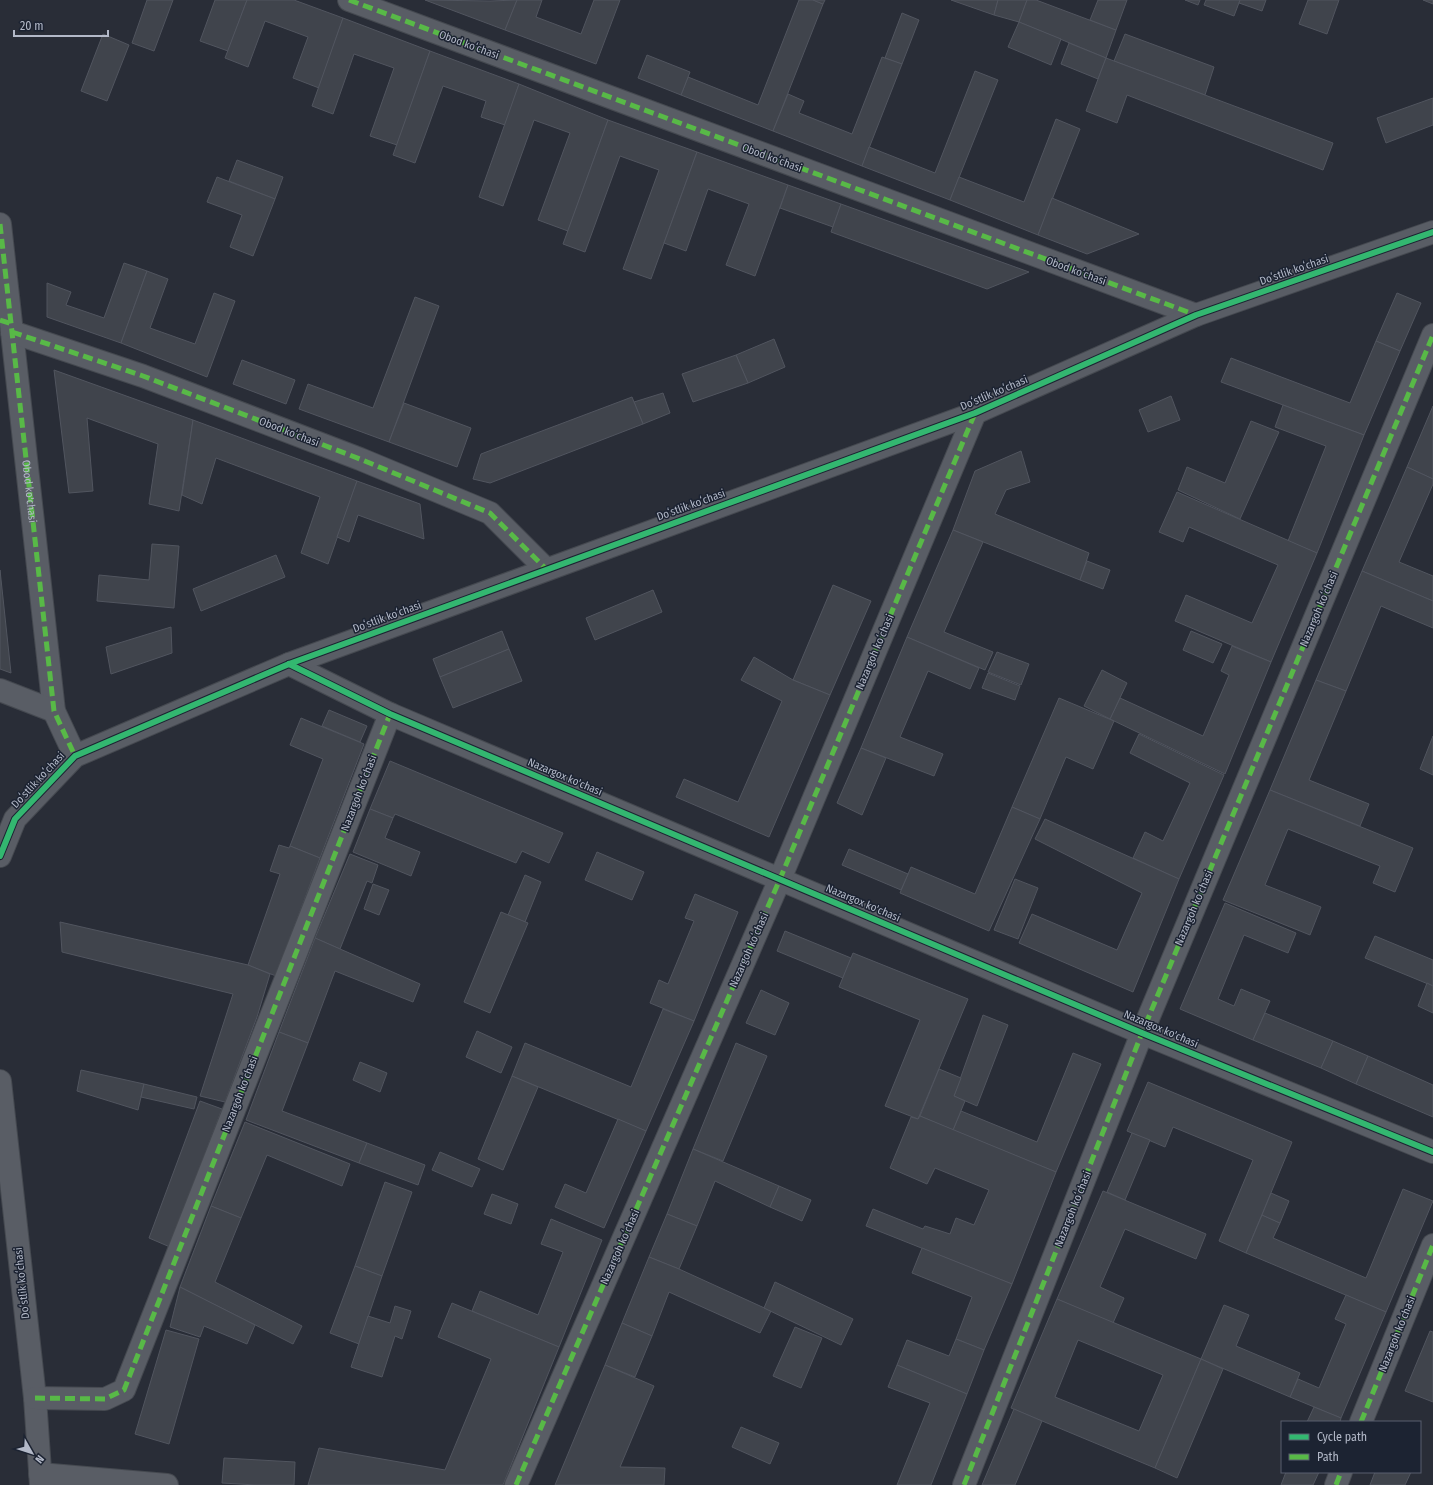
<svg xmlns="http://www.w3.org/2000/svg" width="1433" height="1485" viewBox="0 0 1433 1485" font-family="'Fira Sans Condensed',sans-serif">
<style>
.building{fill:#40444c;stroke:#51555f;fill-rule:evenodd}
.lines{fill:none;stroke-linecap:round;stroke-linejoin:round}
.minor-casing{stroke:#454950;stroke-width:24}
.minor{stroke:#595d65;stroke-width:22}
.quiet{stroke:#58b947;stroke-width:5;stroke-dasharray:10 5;stroke-linecap:butt}
.cycleway-casing{stroke:#1c2332;stroke-width:8}
.cycleway{stroke:#33b770;stroke-width:6}
.labels{text-anchor:middle;dominant-baseline:central;stroke-width:3;stroke-linejoin:round;paint-order:stroke}
.street-label{font-size:11px;fill:#b3b9c8;stroke:#1c2332}
</style>
<rect width="100%" height="100%" fill="#292d37"/>
<g class="building">
<path d="M147 0H173L154 51 132 43Z"/>
<path d="M215 0H247L228 51 200 41Z"/>
<path d="M247 0H294L343 18 319 88 293 78 308 37 265 21 248 67 225 58Z"/>
<path d="M425 0 490 1 517 0 505 30Z"/>
<path d="M517 0H542L536 17 581 34 594 0H620L596 64 505 30Z"/>
<path d="M799 0H813L823 4 773 131 681 95 688 77 758 105Z"/>
<path d="M813 0H825L823 4Z"/>
<path d="M951 0H998L994 15Z"/>
<path d="M998 0H1027L1019 22 994 15Z"/>
<path d="M1027 0H1036L1116 30 1106 58 1019 22Z"/>
<path d="M1098 0H1127L1116 30 1090 20Z"/>
<path d="M1185 0H1200L1198 5Z"/>
<path d="M1206 0H1240L1234 16 1204 5Z"/>
<path d="M1240 0H1266L1262 11 1239 3Z"/>
<path d="M1308 0H1339L1327 34 1299 24Z"/>
<path d="M1423 0H1433V4Z"/>
<path d="M902 13 919 20 902 64 885 58Z"/>
<path d="M343 18 430 51 397 145 370 136 394 68 354 54 333 114 312 106Z"/>
<path d="M1019 22 1061 39 1051 65 1008 47Z"/>
<path d="M103 34 129 45 107 101 81 91Z"/>
<path d="M1125 34 1214 67 1205 95 1114 61Z"/>
<path d="M1069 43 1106 58 1098 79 1061 64Z"/>
<path d="M430 51 519 84 505 125 481 117 486 101 443 86 415 163 393 155Z"/>
<path d="M647 55 690 72 681 95 638 78Z"/>
<path d="M882 57 902 64 862 166 773 131 788 94 804 101 799 113 852 134Z"/>
<path d="M1106 58 1333 143 1323 170 1127 95 1117 123 1086 111Z"/>
<path d="M975 71 998 80 950 200 862 166 869 147 935 173Z"/>
<path d="M519 84 608 120 568 231 538 220 570 133 534 120 503 206 479 197Z"/>
<path d="M1433 98V125L1386 143 1377 118Z"/>
<path d="M1056 119 1080 129 1038 235 950 200 959 177 1024 202Z"/>
<path d="M608 120 697 152 651 279 623 269 659 170 620 156 585 252 563 244Z"/>
<path d="M697 152 788 185 755 276 726 265 749 204 708 189 686 251 664 243Z"/>
<path d="M237 160 283 177 275 199 229 181Z"/>
<path d="M217 177 275 199 253 256 230 247 242 215 207 202Z"/>
<path d="M788 185 841 204 833 227 780 208Z"/>
<path d="M1052 198 1139 234 1087 254 1038 235Z"/>
<path d="M841 204 1029 272 987 289 831 232Z"/>
<path d="M124 263 147 271 121 343 47 317V283L71 292 66 305 104 318Z"/>
<path d="M147 271 168 279 150 328 195 344 214 293 235 301 207 377 121 343Z"/>
<path d="M1397 293 1421 303 1400 351 1376 341Z"/>
<path d="M415 297 439 306 389 442 299 409 308 384 373 408Z"/>
<path d="M774 339 785 367 748 383 736 355Z"/>
<path d="M1376 341 1400 351 1364 435 1221 382 1231 358 1350 403Z"/>
<path d="M736 355 748 383 693 402 682 374Z"/>
<path d="M242 360 295 380 286 404 233 384Z"/>
<path d="M54 370 193 420 179 511 149 504 158 444 87 418 93 491 69 493Z"/>
<path d="M663 393 670 413 643 424 634 402Z"/>
<path d="M1171 396 1180 420 1148 432 1139 410Z"/>
<path d="M632 397 643 424 490 483 473 479 481 454Z"/>
<path d="M404 403 471 428 457 467 389 442Z"/>
<path d="M1283 405 1364 435 1317 553 1288 541 1326 446 1275 427Z"/>
<path d="M1433 406V479L1407 467Z"/>
<path d="M193 420 357 481 328 564 301 553 320 497 216 458 202 504 182 495Z"/>
<path d="M1251 421 1279 432 1240 519 1178 490 1187 467 1225 483Z"/>
<path d="M1021 451 1030 482 1006 490 995 514 1089 553 1080 580 953 530 975 471Z"/>
<path d="M1407 467 1433 479V484L1399 562 1433 576V601L1362 571Z"/>
<path d="M357 481 420 504 424 539 358 515 349 542 337 537Z"/>
<path d="M1177 492 1317 553 1271 662 1175 621 1186 595 1252 623 1278 565 1189 527 1183 542 1159 532Z"/>
<path d="M953 530 983 542 944 632 993 652 985 670 907 637Z"/>
<path d="M152 544 179 546 174 608 97 601 99 575 149 580Z"/>
<path d="M276 555 285 577 201 611 193 589Z"/>
<path d="M1087 561 1110 570 1103 589 1080 580Z"/>
<path d="M0 570 11 673 0 669Z"/>
<path d="M1362 571 1433 601V628L1381 606 1346 691 1316 680Z"/>
<path d="M833 585 871 601 830 695 793 680Z"/>
<path d="M653 590 662 612 595 640 586 618Z"/>
<path d="M171 627 172 653 111 674 106 647Z"/>
<path d="M502 631 509 649 440 677 433 659Z"/>
<path d="M1191 631 1222 644 1213 663 1183 650Z"/>
<path d="M907 637 979 668 970 689 928 671 900 737 943 754 934 776 861 748Z"/>
<path d="M1232 646 1271 662 1225 774 1110 719 1120 698 1203 736 1229 675 1221 671Z"/>
<path d="M509 649 522 681 453 708 440 677Z"/>
<path d="M997 652 1029 664 1021 685 988 672Z"/>
<path d="M754 657 793 680 830 695 769 837 676 797 684 779 738 802 782 701 741 680Z"/>
<path d="M1102 670 1127 683 1110 719 1084 706Z"/>
<path d="M988 673 1020 686 1015 700 982 688Z"/>
<path d="M1316 680 1346 691 1309 780 1369 804 1360 826 1270 790Z"/>
<path d="M1059 698 1114 721 1093 769 1066 757 1040 819 1012 807Z"/>
<path d="M329 710 367 726 360 742 322 726Z"/>
<path d="M301 718 364 744 320 858 290 846 323 759 290 745Z"/>
<path d="M1139 734 1224 775 1179 879 1133 858 1145 832 1163 841 1190 783 1130 753Z"/>
<path d="M1433 736V775L1420 769Z"/>
<path d="M861 748 886 758 862 815 837 803Z"/>
<path d="M390 761 563 833 549 863 522 851 516 863 395 814 393 818 370 809Z"/>
<path d="M1270 790 1413 848 1395 892 1373 883 1380 866 1288 829 1265 885 1321 907 1310 935 1223 900Z"/>
<path d="M1012 807 1040 819 989 931 900 893 911 867 975 894Z"/>
<path d="M370 809 393 818 385 838 420 852 411 876 353 852Z"/>
<path d="M1045 819 1179 879 1133 992 1019 943 1032 914 1117 950 1142 893 1035 839Z"/>
<path d="M279 845 289 848 290 846 320 858 276 976 248 965 280 874 270 871Z"/>
<path d="M849 849 908 874 901 890 842 865Z"/>
<path d="M597 852 644 872 632 900 585 880Z"/>
<path d="M350 854 378 865 372 883 367 881 340 949 315 938Z"/>
<path d="M525 875 541 882 525 922 508 915Z"/>
<path d="M1015 879 1038 888 1018 939 994 930Z"/>
<path d="M373 884 389 890 379 915 364 909Z"/>
<path d="M695 894 738 912 694 1021 650 1003 659 980 668 984 694 921 685 918Z"/>
<path d="M1225 903 1296 933 1288 953 1244 935 1218 999 1234 1006 1241 989 1270 1001 1253 1040 1180 1009Z"/>
<path d="M501 912 528 923 490 1013 464 1002Z"/>
<path d="M60 922 248 965 270 974 257 1017 225 1102 200 1096 233 994 62 952Z"/>
<path d="M785 931 851 958 843 978 777 951Z"/>
<path d="M1375 936 1433 960V986L1365 958Z"/>
<path d="M315 938 420 984 413 1002 335 971 308 1043 279 1032Z"/>
<path d="M853 953 968 999 918 1119 885 1106 920 1020 839 987Z"/>
<path d="M1427 983 1433 986V1013L1418 1006Z"/>
<path d="M761 990 789 1003 775 1035 746 1023Z"/>
<path d="M663 1009 694 1021 646 1131 512 1076 525 1043 631 1087Z"/>
<path d="M1265 1013 1333 1041 1321 1068 1253 1040Z"/>
<path d="M983 1015 1008 1025 977 1106 954 1096Z"/>
<path d="M477 1031 512 1047 501 1073 466 1057Z"/>
<path d="M279 1032 308 1043 282 1111 367 1143 359 1163 246 1120Z"/>
<path d="M1333 1041 1368 1056 1356 1084 1321 1068Z"/>
<path d="M736 1043 767 1056 723 1161 693 1149Z"/>
<path d="M1073 1053 1101 1064 1056 1172 953 1130 961 1111 1037 1142Z"/>
<path d="M1368 1056 1433 1085V1117L1356 1084Z"/>
<path d="M360 1062 387 1073 380 1092 353 1080Z"/>
<path d="M939 1069 961 1078 954 1096 965 1101 953 1130 920 1116Z"/>
<path d="M81 1070 144 1084 138 1110 77 1091Z"/>
<path d="M512 1076 538 1087 503 1170 478 1159Z"/>
<path d="M1148 1082 1292 1142 1246 1253 1219 1241 1253 1160 1173 1127 1165 1147 1127 1131Z"/>
<path d="M144 1084 197 1097 194 1109 141 1097Z"/>
<path d="M200 1101 222 1109 170 1247 149 1238Z"/>
<path d="M920 1116 1056 1172 1012 1284 866 1226 873 1209 923 1229 925 1226 950 1234 956 1218 974 1225 989 1190 935 1168 927 1184 890 1168 911 1117 918 1119Z"/>
<path d="M618 1119 646 1131 604 1228 555 1207 565 1184 586 1193Z"/>
<path d="M245 1122 350 1164 342 1186 267 1155 241 1218 211 1206Z"/>
<path d="M1132 1133 1150 1140 1125 1200 1107 1192Z"/>
<path d="M367 1143 425 1165 418 1185 359 1163Z"/>
<path d="M693 1149 779 1186 770 1207 715 1181 697 1226 667 1214Z"/>
<path d="M440 1152 480 1169 472 1187 432 1170Z"/>
<path d="M385 1182 412 1192 382 1276 355 1266Z"/>
<path d="M779 1186 811 1200 802 1221 770 1207Z"/>
<path d="M1403 1189 1433 1201 1386 1312 1246 1253 1262 1215 1280 1223 1273 1238 1366 1278Z"/>
<path d="M1103 1191 1206 1234 1196 1259 1125 1229 1100 1287 1124 1298 1113 1323 1057 1299Z"/>
<path d="M1271 1193 1289 1201 1280 1223 1262 1215Z"/>
<path d="M492 1194 518 1204 511 1224 484 1214Z"/>
<path d="M211 1206 241 1218 215 1282 302 1326 293 1344 180 1287Z"/>
<path d="M667 1214 697 1226 679 1269 649 1257Z"/>
<path d="M551 1219 602 1240 559 1347 472 1311 480 1291 538 1315 563 1252 541 1244Z"/>
<path d="M922 1248 1012 1284 984 1350 956 1339 972 1297 912 1273Z"/>
<path d="M649 1257 679 1269 771 1311 760 1333 669 1292 652 1336 622 1323Z"/>
<path d="M355 1266 382 1276 359 1344 330 1333Z"/>
<path d="M775 1282 853 1319 841 1345 764 1308Z"/>
<path d="M180 1287 255 1325 247 1344 204 1326 200 1337 170 1327Z"/>
<path d="M1346 1295 1386 1312 1341 1418 1290 1397 1298 1379 1319 1388 1346 1324 1335 1319Z"/>
<path d="M1057 1299 1201 1359 1155 1468 1011 1408ZM1078 1340 1163 1375 1139 1431 1055 1397Z"/>
<path d="M452 1303 559 1347 503 1485H308L319 1448 445 1470 491 1359 438 1337Z"/>
<path d="M1224 1305 1249 1315 1236 1346 1300 1373 1290 1397 1201 1359Z"/>
<path d="M395 1306 411 1311 402 1339 395 1336 382 1377 351 1367 368 1316 390 1323Z"/>
<path d="M622 1323 652 1336 635 1377 605 1365Z"/>
<path d="M795 1327 822 1338 801 1388 773 1376Z"/>
<path d="M166 1330 199 1339 169 1444 135 1434Z"/>
<path d="M1430 1331 1433 1332V1402L1405 1391Z"/>
<path d="M956 1339 984 1350 967 1394 897 1365 907 1340 949 1356Z"/>
<path d="M1201 1359 1223 1369 1177 1478 1155 1468Z"/>
<path d="M605 1365 654 1386 620 1467 665 1468 664 1485H555Z"/>
<path d="M897 1365 967 1394 931 1485H897L930 1403 888 1387Z"/>
<path d="M1314 1407 1341 1418 1340 1422H1307Z"/>
<path d="M1014 1409 1042 1421 1015 1485H982Z"/>
<path d="M741 1427 779 1443 770 1464 732 1447Z"/>
<path d="M224 1458 295 1462 294 1485H256L222 1483Z"/>
<path d="M1286 1472H1319L1313 1485H1281Z"/>
<path d="M1375 1472H1411L1405 1485H1370Z"/>
</g>
<g class="lines">
<g class="minor-casing">
<g id="minor">
<path d="M349 0 1196 315"/>
<path id="s1" d="M0 224 54 711 75 756"/>
<path d="M12 332 143 376 360 459 490 513 546 569"/>
<path d="M289 664 390 714 1142 1033 1433 1152"/>
<path d="M0 690 54 711"/>
<path d="M0 856 15 819 75 756 289 664 975 413 1196 315 1433 232"/>
<path d="M0 1081 35 1398 41 1485"/>
<path d="M35 1398 105 1399 124 1390 390 714"/>
<path d="M1361 1422 1433 1245"/>
<path d="M40 1474 167 1485"/>
<path d="M516 1485 780 879 975 413"/>
<path d="M964 1485 1142 1033 1433 335"/>
<path d="M1336 1485 1341 1472"/>
</g>
</g>
<use href="#minor" class="minor"/>
<g class="quiet">
<path d="M349 0 1196 315"/>
<path d="M0 224 54 711 75 756"/>
<path d="M0 320 12 324"/>
<path d="M12 332 143 376 360 459 490 513 546 569"/>
<path d="M35 1398 105 1399 124 1390 390 714"/>
<path d="M1361 1422 1433 1245"/>
<path d="M516 1485 780 879 975 413"/>
<path d="M964 1485 1142 1033 1433 335"/>
<path d="M1336 1485 1341 1472"/>
</g>
<g class="cycleway-casing">
<g id="cycleway">
<path d="M289 664 390 714 1142 1033 1433 1152"/>
<path d="M0 856 15 819 75 756 289 664 975 413 1196 315 1433 232"/>
</g>
</g>
<use href="#cycleway" class="cycleway"/>
</g>
<g class="labels">
<g class="street-label">
<text transform="translate(469 45) rotate(20)">Obod koʻchasi</text>
<text transform="translate(772 158) rotate(20)">Obod koʻchasi</text>
<text transform="translate(1294 270) rotate(-19)">Doʻstlik koʻchasi</text>
<text transform="translate(1076 271) rotate(20)">Obod koʻchasi</text>
<text transform="translate(994 393) rotate(-23)">Doʻstlik koʻchasi</text>
<text transform="translate(289 432) rotate(21)">Obod koʻchasi</text>
<text stroke="none"><textPath href="#s1" startOffset="269">Obod ko'chasi</textPath></text>
<text transform="translate(691 505) rotate(-20)">Doʻstlik koʻchasi</text>
<text transform="translate(1319 609) rotate(-67)">Nazargoh koʻchasi</text>
<text transform="translate(387 617) rotate(-20)">Doʻstlik koʻchasi</text>
<text transform="translate(875 652) rotate(-67)">Nazargoh koʻchasi</text>
<text transform="translate(565 777) rotate(23)">Nazargox ko'chasi</text>
<text transform="translate(38 780) rotate(-47)">Doʻstlik koʻchasi</text>
<text transform="translate(359 793) rotate(-69)">Nazargoh koʻchasi</text>
<text transform="translate(863 903) rotate(23)">Nazargox ko'chasi</text>
<text transform="translate(1194 908) rotate(-67)">Nazargoh koʻchasi</text>
<text transform="translate(749 950) rotate(-66)">Nazargoh koʻchasi</text>
<text transform="translate(1161 1029) rotate(23)">Nazargox ko'chasi</text>
<text transform="translate(240 1094) rotate(-69)">Nazargoh koʻchasi</text>
<text transform="translate(1073 1209) rotate(-68)">Nazargoh koʻchasi</text>
<text transform="translate(620 1247) rotate(-66)">Nazargoh koʻchasi</text>
<text transform="translate(22 1283) rotate(-96)">Doʻstlik koʻchasi</text>
<text transform="translate(1397 1334) rotate(-68)">Nazargoh koʻchasi</text>
</g>
</g>
<rect x="1281" y="1421" width="140" height="52" fill="#1c2332" stroke="#585f6e"/>
<rect x="1289" y="1434" width="20" height="6" fill="#33b770" stroke="#585f6e"/>
<text x="1317" y="1441" font-size="12" fill="#b3b9c8">Cycle path</text>
<rect x="1289" y="1454" width="20" height="6" fill="#58b947" stroke="#585f6e"/>
<text x="1317" y="1461" font-size="12" fill="#b3b9c8">Path</text>
<g transform="translate(32 1453) rotate(129)" stroke="#1c2332" stroke-width="3" paint-order="stroke">
<path d="M0-3L7 15L0 10L-7 15Z" fill="#b3b9c8"/>
<text y="-6" font-size="11" font-weight="bold" text-anchor="middle" fill="#b3b9c8">N</text>
</g>
<path d="M14 30v6h94v-6" fill="none" stroke="#b3b9c8" stroke-width="2"/>
<text x="20" y="30" font-size="12" fill="#b3b9c8" stroke="#1c2332" stroke-width="3" paint-order="stroke">20 m</text>
</svg>
